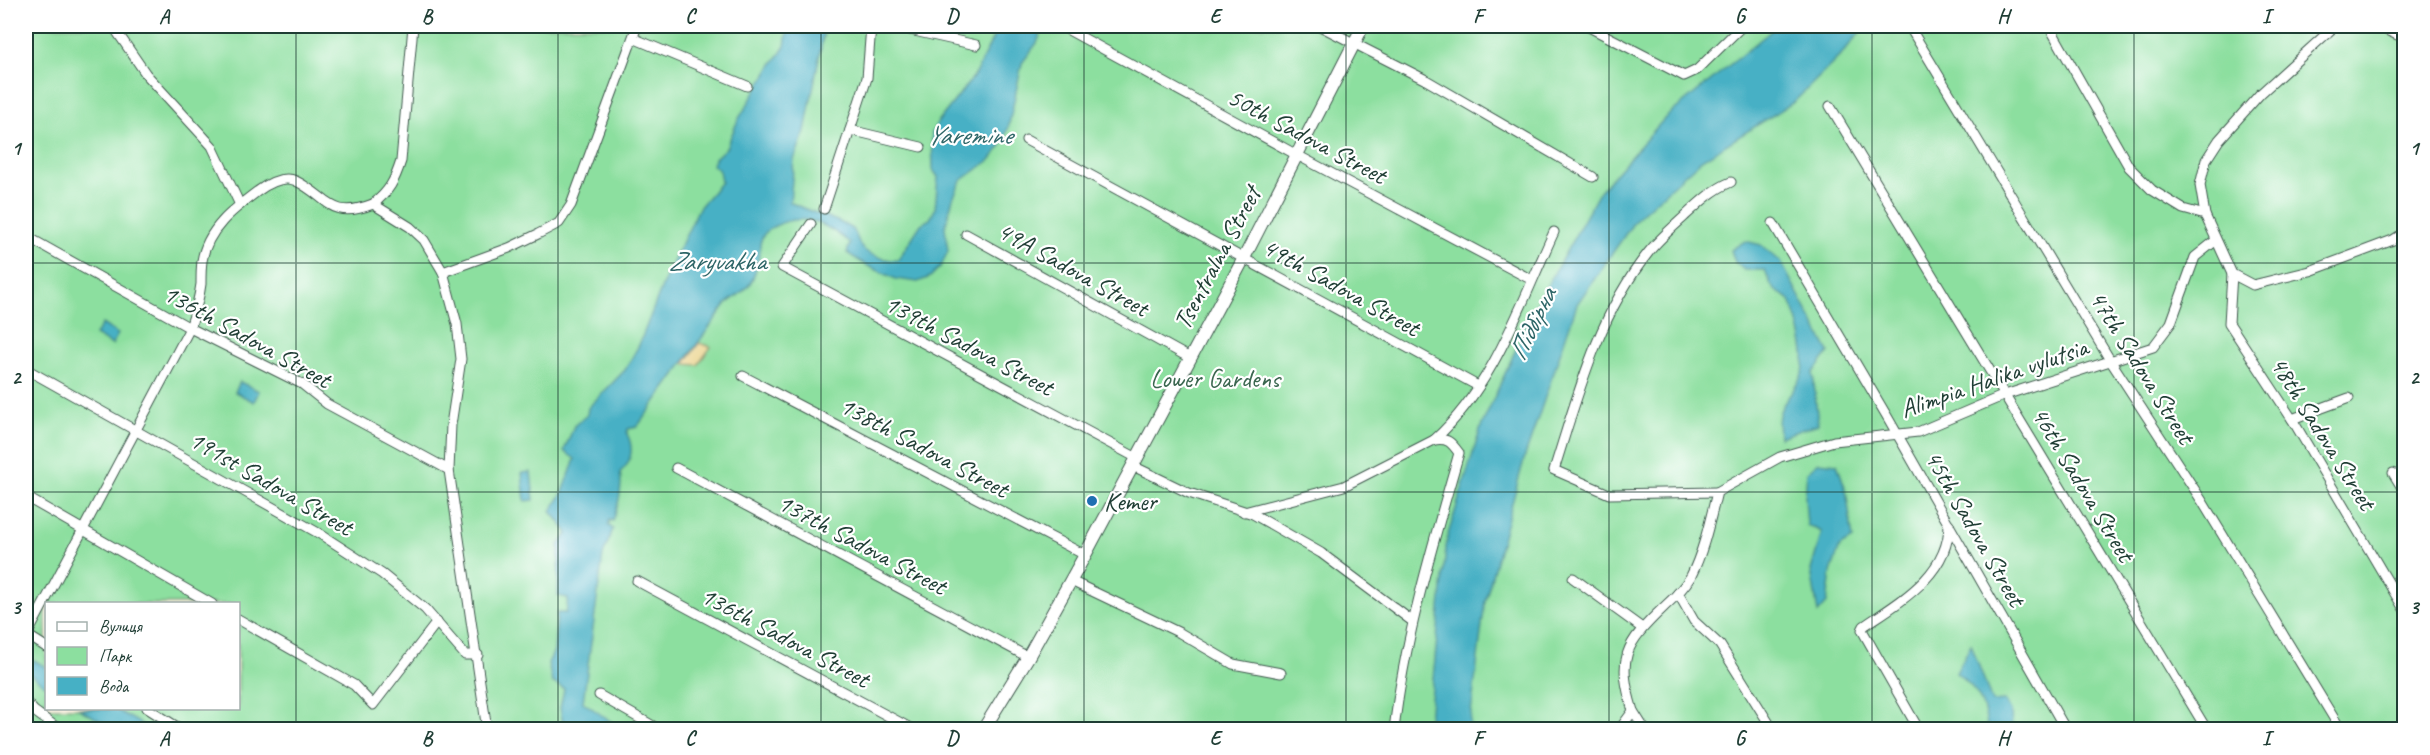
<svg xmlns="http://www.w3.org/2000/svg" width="2430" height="755" viewBox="0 0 2430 755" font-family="Caveat,sans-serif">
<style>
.green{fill:#8cdf9f;stroke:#568e6a;stroke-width:1.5;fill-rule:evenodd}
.sand{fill:#eeda9e;stroke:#868c69;stroke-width:1.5}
.water{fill:#46b0c5;stroke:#32767c;stroke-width:1.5}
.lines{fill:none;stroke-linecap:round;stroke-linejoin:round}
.minor-casing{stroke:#3f574d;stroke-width:11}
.tertiary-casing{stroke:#3f574d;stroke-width:14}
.minor{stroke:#fff;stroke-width:9}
.tertiary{stroke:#fff;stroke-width:12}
.grid{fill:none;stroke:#1f3d34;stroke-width:1.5;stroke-opacity:0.55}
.poi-dot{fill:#1f6fb2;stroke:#fff;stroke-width:2}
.labels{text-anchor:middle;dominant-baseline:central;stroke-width:4.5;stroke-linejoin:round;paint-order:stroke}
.street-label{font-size:26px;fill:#1f3d34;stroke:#fff}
.park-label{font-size:26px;fill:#3a664f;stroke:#fff}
.poi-label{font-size:26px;fill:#1f3d34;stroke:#fff;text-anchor:start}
.water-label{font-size:27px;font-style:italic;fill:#2d6567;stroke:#fff}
.neatline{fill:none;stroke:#1f3d34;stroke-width:2}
.grid-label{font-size:20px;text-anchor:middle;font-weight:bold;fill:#1f3d34}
</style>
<rect width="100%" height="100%" fill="#fff"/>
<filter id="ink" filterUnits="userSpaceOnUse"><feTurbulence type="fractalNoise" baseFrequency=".0167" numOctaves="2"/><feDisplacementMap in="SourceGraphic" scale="12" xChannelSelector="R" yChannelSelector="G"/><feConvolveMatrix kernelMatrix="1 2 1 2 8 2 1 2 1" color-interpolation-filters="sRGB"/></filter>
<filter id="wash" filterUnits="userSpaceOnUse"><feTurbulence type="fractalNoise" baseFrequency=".008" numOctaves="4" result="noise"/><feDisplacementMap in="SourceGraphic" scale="24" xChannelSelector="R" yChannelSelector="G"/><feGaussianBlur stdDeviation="1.35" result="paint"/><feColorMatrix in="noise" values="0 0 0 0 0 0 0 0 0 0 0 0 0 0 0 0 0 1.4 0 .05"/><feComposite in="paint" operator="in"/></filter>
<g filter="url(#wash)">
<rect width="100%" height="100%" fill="#f6eddb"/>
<path class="green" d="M26 26H2404V729H26ZM46 604H238V708H46Z"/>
<path class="sand" d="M699 343 711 347 698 365 684 364Z"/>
<g class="water">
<path d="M788 26H825L805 131 794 160 790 202C808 212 830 216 847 226 857 231 856 237 860 245 865 255 888 261 898 260L921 224 930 219 935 209 938 177 933 170 932 133 937 123 974 76 999 26H1044L1037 43 1022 63 1008 129 1000 148 990 160 961 181 953 198 945 227 948 251 941 266 930 277 918 282 896 279 866 265 847 253 850 243C826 224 805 211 775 226 769 229 765 231 762 238 759 243 760 250 759 256 754 283 750 288 727 303L637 427 628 429 627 434C634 447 632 463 620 472 623 488 618 505 613 521L610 520 608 525 613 529 603 555 583 702 620 728 607 729 596 723 586 726 579 724V729H564L560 708 564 689 552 682 548 663 554 651 557 613H566L568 598 558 596 559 545 568 533 551 511 563 492 575 459 564 451 574 426 587 415 588 408 625 370 639 345 665 279 699 208 721 182 719 170 712 165 715 158 726 148 738 120 773 63 780 54 785 46Z"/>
<path d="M1777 26H1865L1841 55 1794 102 1700 161 1636 219 1577 304 1525 456 1485 601 1469 729H1428L1447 538 1481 427 1534 309 1600 191 1665 118Z"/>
<path d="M1745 241 1761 245 1781 262 1829 352 1813 373 1818 424 1780 437C1772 404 1792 400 1802 374 1809 358 1798 317 1790 301 1787 295 1780 295 1775 290 1770 286 1768 276 1765 270H1744L1735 262 1731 250Z"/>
<path d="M102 324 118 334 112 345 95 335Z"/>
<path d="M240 382 259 391 254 402 235 392Z"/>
<path d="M1819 462 1837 464 1846 490 1853 539 1840 546 1831 572 1827 603 1818 613 1811 570 1822 532 1807 525 1805 498 1807 472Z"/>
<path d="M531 472 534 500 525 501 522 473Z"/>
<path d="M1971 644 1992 702 2005 701 2011 711 2012 729H1988C1983 701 1979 690 1956 673Z"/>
<path d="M34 660 46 667V686L26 671Z"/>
<path d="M79 709H115L150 729H115Z"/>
</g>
</g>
<g filter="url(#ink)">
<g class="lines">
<g class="minor-casing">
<g id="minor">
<path d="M113 26 146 74 212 146 240 205"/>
<path d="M892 26 976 45"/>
<path d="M1320 26 1426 80 1593 177"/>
<path d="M1587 26 1684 76 1697 70 1740 28"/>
<path d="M1909 26 2110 360 2202 501 2341 730"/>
<path d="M2049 26 2129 167 2152 190 2183 209 2205 215"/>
<path d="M2335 26 2260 94 2219 140 2206 160 2200 185 2205 215 2232 274 2253 285 2310 271 2393 240 2404 233"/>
<path d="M2377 26 2404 38"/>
<path d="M1063 27 1297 155 1532 280"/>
<path d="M633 38 747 86"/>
<path d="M1830 106 2207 730"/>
<path d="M850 130 921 147"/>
<path d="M1026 140 1478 386"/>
<path d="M373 204C389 192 395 180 401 161L413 26"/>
<path d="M824 209 867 78 871 26"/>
<path d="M1773 223 1888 418 2066 730"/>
<path d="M811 224 782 267 1137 458"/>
<path d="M966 234 1190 358"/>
<path d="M26 236 190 328 302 384 327 404 449 470"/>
<path d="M443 272 509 248 538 234 559 223 571 205 637 26"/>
<path d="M2232 274 2229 323 2292 419 2404 609"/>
<path d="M26 369 320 534 382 574 425 609 465 655H478"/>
<path d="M743 376 1085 555"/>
<path d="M2292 419 2349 398"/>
<path d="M1133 466 1189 493 1253 514 1321 553 1412 621"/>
<path d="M676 468 1028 657"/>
<path d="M2393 473 2404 491"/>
<path d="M1717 492 1609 494 1554 470C1578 394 1598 316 1648 253 1658 240 1672 228 1684 217 1699 203 1712 190 1731 182"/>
<path d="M26 497 212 604"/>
<path d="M1244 512 1344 486 1434 440C1494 386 1521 303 1554 232"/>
<path d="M1573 578 1642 628"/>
<path d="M637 581 914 730"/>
<path d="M1071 581 1180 633 1233 664 1281 673"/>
<path d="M1678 593 1694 621 1720 645 1773 730"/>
<path d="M238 619 354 685 373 705 437 622"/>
<path d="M27 635 46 647"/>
<path d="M26 637 190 328C195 313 199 300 201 284 201 276 201 268 202 261 207 229 234 209 258 191 269 183 283 175 296 181 329 197 329 221 373 204L410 227 424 240 443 272 457 324 461 359 451 425 449 470 487 730"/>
<path d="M599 695 660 730"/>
<path d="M26 702 34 711 60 730"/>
<path d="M147 708 182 730"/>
<path d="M1633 711 1645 730"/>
<path d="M1394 730C1405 635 1433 544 1459 453 1451 442 1448 438 1434 440"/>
<path d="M1619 730 1633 711C1617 658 1624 645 1664 607 1674 598 1684 588 1691 576 1704 550 1710 520 1717 492L1780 457 1834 441 1918 432 2005 395 2153 347 2171 323 2195 257 2215 241"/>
<path d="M1919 730 1862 630 1864 626C1901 601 1949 574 1949 524"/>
</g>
</g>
<g class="tertiary-casing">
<path id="tertiary" d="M983 730 1028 657 1085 555 1244 258 1363 26"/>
</g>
<use href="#minor" class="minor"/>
<use href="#tertiary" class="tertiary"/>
</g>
</g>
<path class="grid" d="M296 26V730M558 26V730M821 26V730M1084 26V730M1346 26V730M1609 26V730M1872 26V730M2134 26V730M26 263H2404M26 492H2404"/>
<circle class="poi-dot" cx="1092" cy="501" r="6"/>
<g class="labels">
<g class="street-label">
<text transform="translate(1307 136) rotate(28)">50th Sadova Street</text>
<text transform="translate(1217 258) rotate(-62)">Tsentralna Street</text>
<text transform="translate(1073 269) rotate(29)">49A Sadova Street</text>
<text transform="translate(1341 287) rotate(29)">49th Sadova Street</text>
<text transform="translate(247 336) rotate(29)">136th Sadova Street</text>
<text transform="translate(969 345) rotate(28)">139th Sadova Street</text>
<text transform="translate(2142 367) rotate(58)">47th Sadova Street</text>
<text transform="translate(1994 378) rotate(-19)">Alimpia Halika vylutsia</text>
<text transform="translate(2323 433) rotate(58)">48th Sadova Street</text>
<text transform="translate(924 447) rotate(28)">138th Sadova Street</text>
<text transform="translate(271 483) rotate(30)">191st Sadova Street</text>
<text transform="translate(2083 484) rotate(59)">46th Sadova Street</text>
<text transform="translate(1975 528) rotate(60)">45th Sadova Street</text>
<text transform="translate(862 544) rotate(28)">137th Sadova Street</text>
<text transform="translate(785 637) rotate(28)">136th Sadova Street</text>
</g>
<g class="park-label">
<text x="1215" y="378">Lower Gardens</text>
</g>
<g class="poi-label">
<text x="1104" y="501">Kemer</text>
</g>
<g class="water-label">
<text x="969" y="135">Yaremine</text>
<text x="717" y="261">Zaryvakha</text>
<text transform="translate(1532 324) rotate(-64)">Підбірна</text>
</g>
</g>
<rect width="2430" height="755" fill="none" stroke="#fff" stroke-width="66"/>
<rect x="45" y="602" width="195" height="108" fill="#ffffff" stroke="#a5b1ae" stroke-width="1.5"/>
<rect x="57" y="622" width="30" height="9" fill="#ffffff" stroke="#a5b1ae" stroke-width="1.5"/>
<text x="99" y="632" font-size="18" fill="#1f3d34">Вулиця</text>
<rect x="57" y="647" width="30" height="18" fill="#8cdf9f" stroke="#a5b1ae" stroke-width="1.5"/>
<text x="99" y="662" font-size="18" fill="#1f3d34">Парк</text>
<rect x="57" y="677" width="30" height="18" fill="#46b0c5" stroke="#a5b1ae" stroke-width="1.5"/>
<text x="99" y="692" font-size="18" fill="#1f3d34">Вода</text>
<rect x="33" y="33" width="2364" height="689" class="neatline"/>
<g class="grid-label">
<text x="164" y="23">A</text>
<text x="427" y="23">B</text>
<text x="690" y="23">C</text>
<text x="952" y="23">D</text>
<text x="1215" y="23">E</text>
<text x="1478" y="23">F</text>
<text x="1740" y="23">G</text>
<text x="2003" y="23">H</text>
<text x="2266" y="23">I</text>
<text x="16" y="155">1</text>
<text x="2414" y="155">1</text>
<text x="16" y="384">2</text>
<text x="2414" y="384">2</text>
<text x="16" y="614">3</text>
<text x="2414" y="614">3</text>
<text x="164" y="745">A</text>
<text x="427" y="745">B</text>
<text x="690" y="745">C</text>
<text x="952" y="745">D</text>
<text x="1215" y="745">E</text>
<text x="1478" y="745">F</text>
<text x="1740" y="745">G</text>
<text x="2003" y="745">H</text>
<text x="2266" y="745">I</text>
</g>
</svg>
